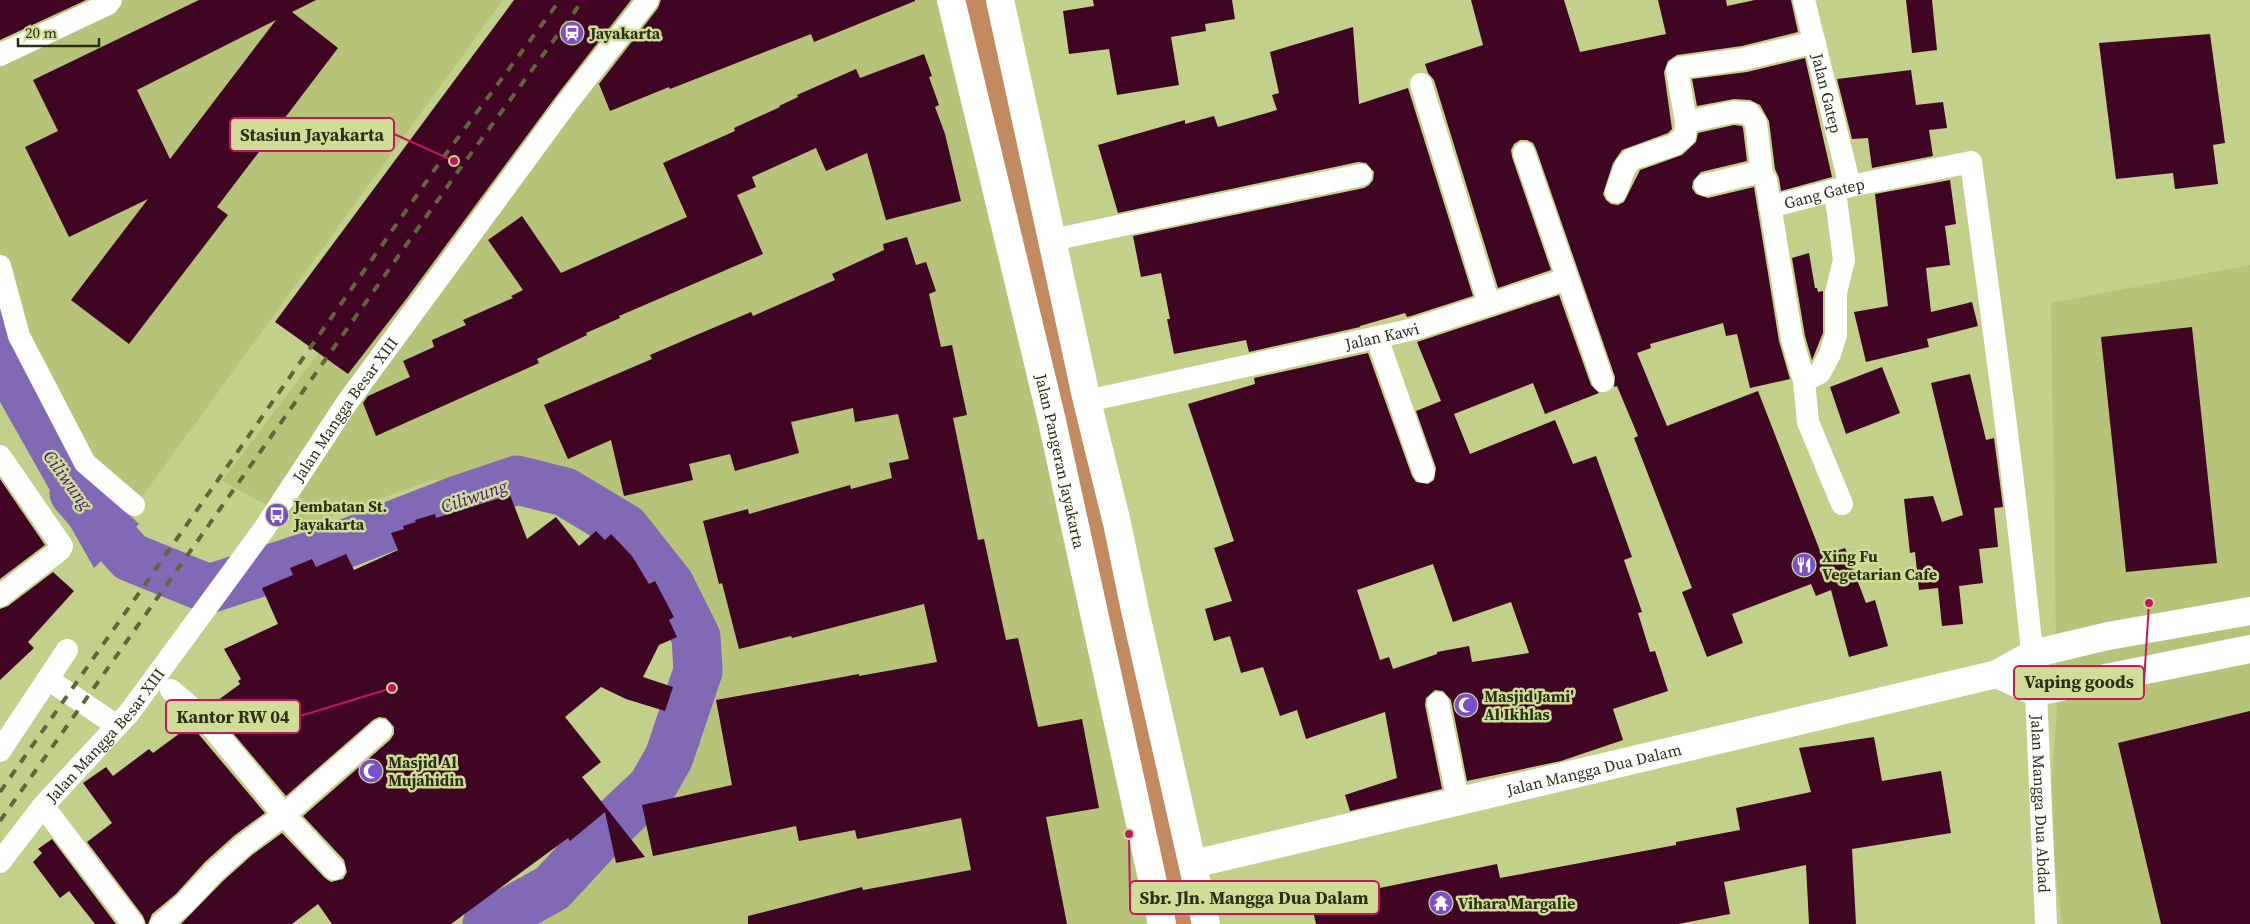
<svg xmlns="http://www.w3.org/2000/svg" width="2250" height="924" viewBox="0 0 2250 924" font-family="'Source Serif 4',serif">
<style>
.built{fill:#b6c378}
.green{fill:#c38a60}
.water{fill:#8169b6}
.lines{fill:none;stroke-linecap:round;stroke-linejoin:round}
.river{stroke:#8169b6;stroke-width:49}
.building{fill:#400522;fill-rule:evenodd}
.street{stroke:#fff;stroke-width:22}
.secondary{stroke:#fff;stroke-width:28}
.rail{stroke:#5f663b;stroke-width:4;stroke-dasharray:9 9;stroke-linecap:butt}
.labels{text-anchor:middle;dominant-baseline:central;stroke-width:5;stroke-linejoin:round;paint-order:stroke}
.poi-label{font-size:16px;font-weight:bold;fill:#2b2f13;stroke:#d0dd97;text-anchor:start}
.street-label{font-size:16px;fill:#2b2f13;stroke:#d0dd97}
.water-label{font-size:18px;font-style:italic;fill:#401776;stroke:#d0dd97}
.leader{fill:none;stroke:#c2185b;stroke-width:2}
.callout-dot{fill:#c2185b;stroke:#d0dd97;stroke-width:2}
.callout{fill:#d0dd97;stroke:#c2185b;stroke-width:2}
.callout-label{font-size:18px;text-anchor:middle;font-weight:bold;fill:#2b2f13}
</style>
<rect width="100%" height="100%" fill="#c3d08a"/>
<g class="built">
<path d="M79 0H503L128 516 34 397 0 288V51Z"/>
<path d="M587 0H951L1167 924H494L610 856 698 686 656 585 552 477 432 480 305 526 222 481Z"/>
<path d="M2250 265V924H2062L2049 818 2057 709 2051 303Z"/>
</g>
<path class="green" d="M951 0H999L1208 924H1162Z"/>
<path class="water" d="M0 282 77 464 139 524 94 568 0 402Z"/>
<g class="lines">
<path class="river" d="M74 493 130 557 209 589 337 547 455 501 517 480 565 492 625 528 670 585 696 637 698 671 669 757 652 787 603 833 552 888 487 924"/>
</g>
<g class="building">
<path d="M0 0H86L0 40Z"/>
<path d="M199 0H316L292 12 338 48 217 207 228 215 129 344 71 300 148 199 69 237 25 147 58 131 33 80ZM276 20 170 159 137 90Z"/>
<path d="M514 0H631L557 95 407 298 348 374 275 322Z"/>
<path d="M661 0H915V1L814 42 811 34 670 89 669 87 610 111 599 84 658 8Z"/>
<path d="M1093 0H1232L1235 19 1205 24 1206 31 1171 37 1179 85 1117 95 1109 49 1069 54 1063 11 1094 6Z"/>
<path d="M1471 0H1564L1580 52 1666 34 1658 0H1726L1727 6 1755 0H1791L1798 32 1742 46 1677 55 1668 61 1664 72 1672 129 1668 133 1622 150 1613 163 1603 194 1606 200 1611 204 1618 205 1624 202 1640 170 1682 155 1696 142 1698 133 1734 125 1742 126 1743 128 1747 161 1701 172 1693 181 1692 188 1696 194 1708 198 1754 187 1779 341 1790 379 1750 388 1737 334 1726 336 1723 323 1650 344 1651 348 1637 353 1667 426 1758 391 1822 556 1845 548 1866 603 1875 600 1888 646 1849 657 1831 590 1816 596 1811 584 1732 614 1743 643 1707 657 1682 592 1692 588 1634 438 1638 436 1617 386 1614 387 1615 377 1536 149 1533 143 1527 140H1520L1514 144 1511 150 1512 157 1551 270 1498 288 1434 80 1428 73 1425 64 1483 45Z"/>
<path d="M1906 0H1932L1937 50 1912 53Z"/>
<path d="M1353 27 1359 104 1408 88 1473 296 1411 316 1407 317 1405 313 1360 326V327L1249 352 1246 340 1174 354 1167 319H1170L1161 273 1141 277 1133 236 1364 188 1369 185 1373 180 1374 172 1366 163 1358 162 1118 213 1098 145 1185 120V124L1214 116 1218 127 1277 110 1272 95 1279 93 1270 52Z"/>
<path d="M2210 34 2225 143 2213 145 2218 184 2175 189 2173 173 2116 179 2099 43Z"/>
<path d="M924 54 932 76 929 77 939 105 935 107 945 134 961 201 886 220 867 153 826 171 816 148 752 177 756 187 737 195 763 254 619 316 620 318 586 333 587 335 537 359 539 363 376 436 363 403 368 396 410 377 403 361 434 347 432 340 466 325 463 320 513 298 511 296 523 290 488 240 522 216 561 273 687 217 663 163 735 131 734 128 780 107 779 106 798 97 797 95 856 69 860 78Z"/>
<path d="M1805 58 1832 177 1781 191 1779 178 1775 169 1769 121 1760 105 1750 100 1734 99 1697 106 1692 79 1747 72Z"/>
<path d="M1911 70 1916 105 1943 102 1947 128 1929 130 1933 156 1872 168 1868 138 1852 139 1837 79Z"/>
<path d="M1950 180 1956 224 1945 226 1950 265 1926 268 1931 312 1972 302 1978 326 1927 339 1929 347 1866 362 1854 312 1888 306 1875 194Z"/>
<path d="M907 237 916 265 926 262 936 291 929 294 941 347 952 345 967 415 953 418 978 540 984 539 1006 640 1018 638 1038 727 1082 719 1099 808 1046 817 1067 924H748V916L862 887 863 890 971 870 961 818 857 839 855 830 799 841 796 826 653 856 642 805 732 785 716 700 859 674V676L937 662 924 604 792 638 791 636 739 649 722 583 719 584 703 521 748 509 749 514 850 485 851 489 892 478 889 463 909 459 898 414 855 422 853 408 791 422 799 453 735 471 730 454 689 464 693 480 624 496 611 440 568 459 544 405 652 359 650 355 694 336 751 312 753 316 835 280 832 274 884 250 883 244Z"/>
<path d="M1809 253 1815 288H1817L1818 292 1823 291V333L1812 360 1805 336 1792 258Z"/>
<path d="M1559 295 1591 385 1599 393 1545 414 1533 383 1454 414 1470 454 1555 420 1573 464 1596 456 1632 557 1624 560 1642 612 1638 613 1650 652 1655 651 1668 691 1613 709 1623 740 1561 761 1467 781 1451 700 1443 691 1435 690 1426 698 1425 705 1442 789 1350 811 1345 795 1397 778 1385 712 1306 739 1297 710 1280 716 1263 667 1241 673 1230 636 1214 641 1205 609 1232 601 1214 548 1234 541 1188 404 1255 384 1254 378 1368 353 1412 476 1416 482 1428 484 1434 480 1436 468 1416 411 1441 401 1417 342ZM1433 564 1453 622 1511 602 1529 653 1472 662 1469 646 1437 652V654L1393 669 1389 657 1380 660 1357 590Z"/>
<path d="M2192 327 2217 563 2126 572 2101 337Z"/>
<path d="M1882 367 1900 413 1846 434 1830 387Z"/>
<path d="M1970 374 1986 440 1994 438 2003 507 1994 508 1998 547 1979 549 1983 583 1959 586 1963 624 1942 626 1938 588 1919 590 1915 552 1910 553 1904 499 1933 496 1942 522 1963 515 1931 383Z"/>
<path d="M0 479 45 545 0 579Z"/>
<path d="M510 495 527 539 556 517 579 546 596 531 605 540 611 534 632 556 649 584 655 581 674 617 669 620 677 637 659 645 643 677 673 687 665 711 626 699 601 687 565 717 601 762 582 777 645 857 616 863 605 812 570 841 568 838 451 924H332L318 904 292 924H181L223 881 252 855 282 833 325 878 331 882 343 879 347 872 344 860 303 816 390 740 394 734V727L386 718 379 717 373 720 286 796 210 706 240 684 238 681 241 679 224 649 278 624 262 588 293 575 290 568 312 559 316 567 346 554 354 570 398 550 391 533 404 529 403 526 416 522 415 520 435 514 436 518Z"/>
<path d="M53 572 74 591 28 642 34 648 0 680V609L8 606Z"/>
<path d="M2250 711V924H2161L2118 743Z"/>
<path d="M191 725 265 813 235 835 205 862 176 894 152 914 148 924H146L143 916 87 842 112 823 83 783 106 767 113 776 149 749 153 753Z"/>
<path d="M1874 737 1882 781 1941 771 1951 833 1852 849 1856 924H1809L1806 865 1724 882 1730 914 1678 924H1316L1311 902 1497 864 1500 878 1676 845V842L1740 830 1736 808 1811 792 1799 748Z"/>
<path d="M52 839 116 924H95L69 891 60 898 33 862 42 853 38 849Z"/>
</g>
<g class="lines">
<g class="street">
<path id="s1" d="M1804 0 1850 186"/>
<path d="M0 55 108 4 111 0"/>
<path d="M1421 84 1489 304"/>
<path d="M1686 122 1733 112 1749 113 1756 123 1762 174"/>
<path d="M1524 153 1603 381"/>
<path d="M1705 185 1755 173 1762 174 1766 180 1792 339 1804 381 1808 422 1842 504"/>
<path d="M1616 192 1625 167 1632 159 1674 145 1685 136 1686 122 1677 70 1679 68 1744 59 1815 42"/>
<path id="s2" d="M1770 207 1850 186 1971 162C1995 338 2019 514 2036 692L2046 924"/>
<path d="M1052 240 1361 175"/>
<path d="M0 266 19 336 85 463 134 505"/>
<path d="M1377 338 1424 472"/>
<path d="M1804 381 1820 373 1830 354 1836 335V293L1844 260 1835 191"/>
<path id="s3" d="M1087 401 1414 329 1567 279"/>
<path d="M0 456 62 546 60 550 0 596"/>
<path d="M48 679 117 726"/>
<path d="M171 690 205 719 284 815 334 869"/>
<path d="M1438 703 1458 801"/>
<path d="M0 751 67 650"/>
<path d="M43 806 133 924"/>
<path id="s4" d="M0 862 43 806 129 713 264 529 346 404 567 103 648 0"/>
<path d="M161 924 185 903 214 872 244 845 284 815 381 730"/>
</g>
<g class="secondary">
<path id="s5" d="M951 0 1052 421 1162 924"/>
<path d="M1000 0 1087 401 1117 523 1135 610 1206 924"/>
<path d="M1997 674 2036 692 2250 649"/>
<path id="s6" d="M1193 864 1997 674 2033 654 2108 636 2250 611"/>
</g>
<g class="rail">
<path d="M0 792 440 162 560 0"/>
<path d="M0 821 459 170 583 0"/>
</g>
</g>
<defs>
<g id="station-disc" transform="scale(1.25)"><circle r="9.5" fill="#7b4fc8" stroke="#d0dd97"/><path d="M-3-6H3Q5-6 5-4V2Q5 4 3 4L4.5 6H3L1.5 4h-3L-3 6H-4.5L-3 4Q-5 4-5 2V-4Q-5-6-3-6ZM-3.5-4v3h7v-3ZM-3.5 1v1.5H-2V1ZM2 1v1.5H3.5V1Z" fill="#fff"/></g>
<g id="bus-disc" transform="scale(1.25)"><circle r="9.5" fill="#7b4fc8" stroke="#d0dd97"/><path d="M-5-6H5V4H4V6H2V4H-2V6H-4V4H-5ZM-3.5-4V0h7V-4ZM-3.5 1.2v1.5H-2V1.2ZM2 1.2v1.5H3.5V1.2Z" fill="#fff"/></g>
<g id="restaurant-disc" transform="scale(1.25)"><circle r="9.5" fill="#7b4fc8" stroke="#d0dd97"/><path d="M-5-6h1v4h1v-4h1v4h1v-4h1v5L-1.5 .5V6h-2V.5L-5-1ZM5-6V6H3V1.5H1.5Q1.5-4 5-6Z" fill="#fff"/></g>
<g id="mosque-disc" transform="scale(1.25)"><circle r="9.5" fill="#7b4fc8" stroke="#d0dd97"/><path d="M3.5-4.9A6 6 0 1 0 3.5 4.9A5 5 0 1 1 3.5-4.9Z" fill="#fff"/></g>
<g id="temple-disc" transform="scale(1.25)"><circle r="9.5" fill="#7b4fc8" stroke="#d0dd97"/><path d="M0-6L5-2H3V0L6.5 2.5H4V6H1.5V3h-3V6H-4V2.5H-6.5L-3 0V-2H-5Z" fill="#fff"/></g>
</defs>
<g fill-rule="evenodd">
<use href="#station-disc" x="572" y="33"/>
<use href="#bus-disc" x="277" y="515"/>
<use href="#restaurant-disc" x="1804" y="565"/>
<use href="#mosque-disc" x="1466" y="705"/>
<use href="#mosque-disc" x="371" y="771"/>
<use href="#temple-disc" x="1441" y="903"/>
</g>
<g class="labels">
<g class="poi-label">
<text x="590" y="33">Jayakarta</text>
<text x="294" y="506">Jembatan St.<tspan x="294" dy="18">Jayakarta</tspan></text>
<text x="1822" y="556">Xing Fu<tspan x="1822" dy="18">Vegetarian Cafe</tspan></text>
<text x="1484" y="696">Masjid Jami'<tspan x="1484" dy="18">Al Ikhlas</tspan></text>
<text x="388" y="762">Masjid Al<tspan x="388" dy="18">Mujahidin</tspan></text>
<text x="1458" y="903">Vihara Margalie</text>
</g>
<g class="street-label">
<text stroke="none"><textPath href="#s1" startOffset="96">Jalan Gatep</textPath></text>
<text stroke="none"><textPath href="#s2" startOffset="56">Gang Gatep</textPath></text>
<text stroke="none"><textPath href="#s3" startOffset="302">Jalan Kawi</textPath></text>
<text stroke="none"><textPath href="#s4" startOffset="570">Jalan Mangga Besar XIII</textPath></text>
<text stroke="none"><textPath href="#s5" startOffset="474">Jalan Pangeran Jayakarta</textPath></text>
<text stroke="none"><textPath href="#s4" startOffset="165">Jalan Mangga Besar XIII</textPath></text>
<text stroke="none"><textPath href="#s6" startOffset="412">Jalan Mangga Dua Dalam</textPath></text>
<text stroke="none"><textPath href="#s2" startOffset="852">Jalan Mangga Dua Abdad</textPath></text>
</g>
<g class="water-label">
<text transform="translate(68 480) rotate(54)">Ciliwung</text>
<text transform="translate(474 496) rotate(-19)">Ciliwung</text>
</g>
</g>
<path class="leader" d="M454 161L394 134M2149 603L2144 682M392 688L300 716M1129 834L1130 898"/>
<g class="callout-dot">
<circle cx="454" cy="161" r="5"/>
<circle cx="2149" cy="603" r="5"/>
<circle cx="392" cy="688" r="5"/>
<circle cx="1129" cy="834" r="5"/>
</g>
<g class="callout">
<rect x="230" y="118" width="164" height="33" rx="5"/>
<rect x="2014" y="666" width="130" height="33" rx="5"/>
<rect x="166" y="700" width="134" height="33" rx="5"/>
<rect x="1130" y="881" width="249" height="33" rx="5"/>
</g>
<g class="callout-label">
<text x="312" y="141">Stasiun Jayakarta</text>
<text x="2079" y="688">Vaping goods</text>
<text x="233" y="723">Kantor RW 04</text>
<text x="1254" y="904">Sbr. Jln. Mangga Dua Dalam</text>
</g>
<path d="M18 38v8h81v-8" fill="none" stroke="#2b2f13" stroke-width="2.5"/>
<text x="25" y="38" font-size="15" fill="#2b2f13" stroke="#d0dd97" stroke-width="4" paint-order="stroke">20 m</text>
</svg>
